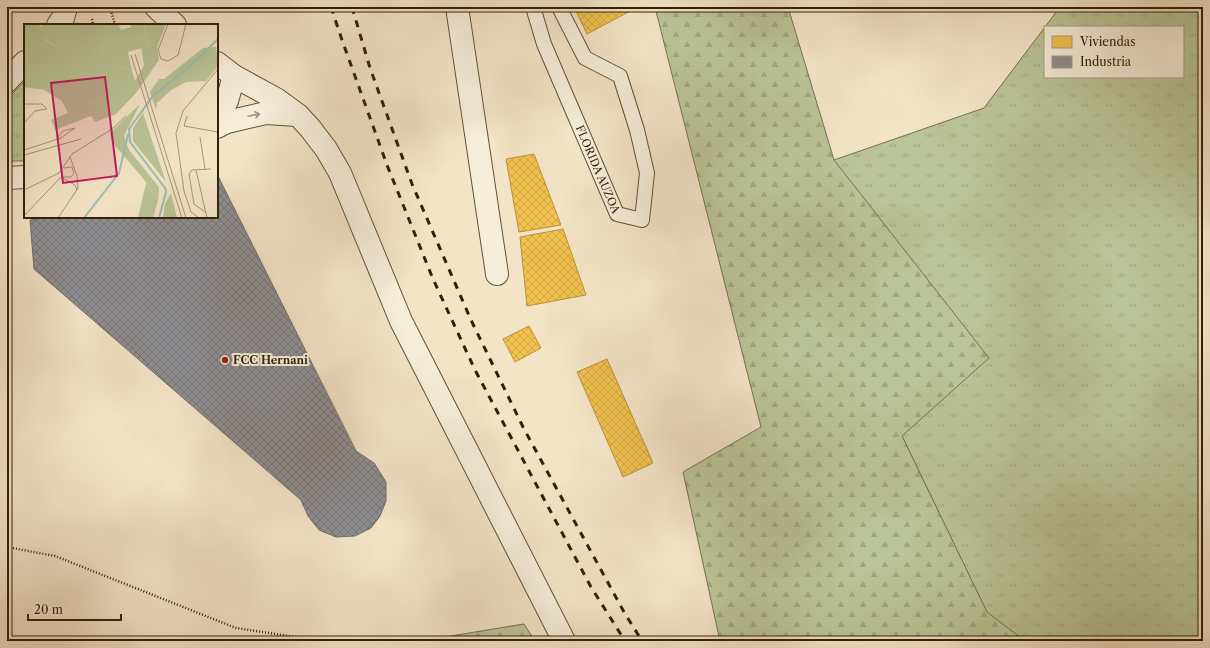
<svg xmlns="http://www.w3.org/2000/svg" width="1210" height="648" viewBox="0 0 1210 648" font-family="'Libre Caslon Text',serif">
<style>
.grass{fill:url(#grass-tufts);stroke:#76724d}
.forest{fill:url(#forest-firs);stroke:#76724d}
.homes{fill:url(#homes-cross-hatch);stroke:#b99138}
.industry{fill:url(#industry-cross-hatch);stroke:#726c67}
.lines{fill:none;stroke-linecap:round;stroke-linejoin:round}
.lane-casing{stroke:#635135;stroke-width:16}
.street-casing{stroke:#635135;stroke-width:24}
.path{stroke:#332004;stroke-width:2.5;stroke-dasharray:1 2;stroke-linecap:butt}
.lane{stroke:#f7eddb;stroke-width:14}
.street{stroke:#f7eddb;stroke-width:22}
.rail{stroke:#332004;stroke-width:3;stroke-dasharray:7 7;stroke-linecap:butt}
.oneway{stroke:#9f917a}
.poi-dot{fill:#8f2418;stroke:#f7eddb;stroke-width:1.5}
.labels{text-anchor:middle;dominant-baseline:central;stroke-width:4;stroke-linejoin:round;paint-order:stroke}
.street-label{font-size:11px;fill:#332004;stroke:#f7eddb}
.poi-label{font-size:11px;font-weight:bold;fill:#332004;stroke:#f7eddb;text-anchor:start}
.inset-river{fill:none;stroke:#9bbfb5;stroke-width:2}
.inset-road{fill:none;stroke:#a69679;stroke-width:1}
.view{fill:#c2185b;fill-opacity:0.15;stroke:#c2185b;stroke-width:2}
.inset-edge{fill:none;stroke:#332004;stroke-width:2}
</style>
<defs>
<pattern id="grass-tufts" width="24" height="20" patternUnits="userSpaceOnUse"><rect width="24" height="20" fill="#bac496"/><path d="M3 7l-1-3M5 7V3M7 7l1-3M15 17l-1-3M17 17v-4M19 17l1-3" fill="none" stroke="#a0a880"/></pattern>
<pattern id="forest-firs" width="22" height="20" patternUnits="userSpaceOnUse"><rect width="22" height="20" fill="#bac496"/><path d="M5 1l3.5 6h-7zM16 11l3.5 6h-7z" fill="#a0a880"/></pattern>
<pattern id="homes-cross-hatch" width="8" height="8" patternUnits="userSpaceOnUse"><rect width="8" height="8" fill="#f2c14e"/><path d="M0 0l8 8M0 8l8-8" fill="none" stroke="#d0a642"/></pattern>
<pattern id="industry-cross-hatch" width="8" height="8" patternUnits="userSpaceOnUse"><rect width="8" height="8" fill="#8d8d92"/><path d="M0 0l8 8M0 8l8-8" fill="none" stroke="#747375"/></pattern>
</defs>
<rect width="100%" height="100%" fill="#f3e4c7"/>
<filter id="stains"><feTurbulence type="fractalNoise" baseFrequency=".005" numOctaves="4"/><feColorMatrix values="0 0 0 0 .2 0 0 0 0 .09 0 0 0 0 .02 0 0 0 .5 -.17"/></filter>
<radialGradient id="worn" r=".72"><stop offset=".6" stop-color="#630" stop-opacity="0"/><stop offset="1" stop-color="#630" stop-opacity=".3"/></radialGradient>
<g class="grass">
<path d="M1060 7H1203V641H1025L987 613 902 436 834 160 984 108 1045 27V77H1183V27H1045Z"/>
<path d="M25 81V161H7V99Z"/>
</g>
<g class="forest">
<path d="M655 7H788L834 160 989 358 902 436 987 612 1025 641H720L683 472 761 427Z"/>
<path d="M524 624 535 641H420Z"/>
</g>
<g class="homes">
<path d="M574 7H633L634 9 587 34Z"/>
<path d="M534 154 561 225 519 232 506 159Z"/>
<path d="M563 229 586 295 527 306 520 237Z"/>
<path d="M529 326 541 348 515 362 503 339Z"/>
<path d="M607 359 653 463 623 477 577 372Z"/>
</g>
<path class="industry" d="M217 174 356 451 374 463 386 482V501L380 516 371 528 355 536 336 537 319 530 308 516 301 500 34 269 30 220 51 217H217Z"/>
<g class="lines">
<g class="lane-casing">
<g id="lane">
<path id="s1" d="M533 7 544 44 617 214 642 220 647 173 637 130 620 76 585 58 559 7"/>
</g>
</g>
<g class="street-casing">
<g id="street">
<path d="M156 7 175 25"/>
<path d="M457 7 497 274"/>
<path d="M58 25 63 18 66 7"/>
<path d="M217 63 234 76 276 99 298 115 310 128 326 149 340 173 401 321 564 641"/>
<path d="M7 81 25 62"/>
<path d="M217 118 227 101 234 76"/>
<path d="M217 127 227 122 266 113 297 115"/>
<path d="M7 178 25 177"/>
</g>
</g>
<g class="path">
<path d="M110 7 115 25"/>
<path d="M92 19 93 25"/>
<path d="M1203 527 1201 547 1203 554"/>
<path d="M7 547 55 556 236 628 322 641"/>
</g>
<use href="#lane" class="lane"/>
<use href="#street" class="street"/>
<g class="rail">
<path d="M331 7 342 40 387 165 433 279 475 370 591 587 625 641"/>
<path d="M352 7 370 68 412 184 471 320 524 429 624 612 642 641"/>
</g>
</g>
<defs><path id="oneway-shaft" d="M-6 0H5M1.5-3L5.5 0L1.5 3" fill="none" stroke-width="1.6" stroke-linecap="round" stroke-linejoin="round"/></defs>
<use class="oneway" href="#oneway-shaft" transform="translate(254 115) rotate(-12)"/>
<circle class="poi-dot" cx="225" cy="360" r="4"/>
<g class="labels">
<g class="street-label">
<text stroke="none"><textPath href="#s1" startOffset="175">FLORIDA AUZOA</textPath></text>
</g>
<g class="poi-label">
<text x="233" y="360">FCC Hernani</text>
</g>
</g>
<g transform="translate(24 24)">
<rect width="194" height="194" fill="#f3e4c7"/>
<path d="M62 0H94L97 6 107 3V0H120L124 22 104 28 108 47 97 42 80 71 66 80 59 74 44 89 38 77 20 66 0 63V41L20 15 38 26 62 34 54 13ZM119 89 142 158 109 117V104ZM122 159 134 176 129 194H114ZM147 169 153 194H139L141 180Z" fill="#bac496"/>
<path d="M0 0H14L17 3 19 0H62L54 13 62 34 55 50 34 44 38 26 21 15 15 36 0 42ZM120 0H142L133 23 135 36 112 69 92 90 71 98 67 92 31 106 27 96 44 89 59 74 66 80 80 71 97 42 108 47 111 57 120 41 117 22H124ZM192 23 194 42 182 57 162 58 147 66 133 79 132 86 126 68 135 55H140L179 24ZM116 80 100 112 105 126 135 163 134 176 118 153 88 118 86 109Z" fill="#bac496"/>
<path class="inset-river" d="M60 194 95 149 104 110M135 194 142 168 141 164 106 118 105 105 129 72 164 44 194 15"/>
<path class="inset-road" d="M144 0 134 26 137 35 144 37 154 31 162 0M111 30 162 194M107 31 158 194M0 80H18L23 85 11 87 0 99M163 92 160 102 194 108M176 113 181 145M0 126 37 114 51 104 39 107 34 113M0 131 57 115M172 146 183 194M39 153H47L50 149 48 143 40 144M0 166 35 149 48 130 88 105 102 92M181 188 170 180 165 150 168 146 187 145M0 192 37 153 51 161 53 166M34 194 54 164 53 152 46 133M175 194 167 188 160 167 152 109 159 87 194 45"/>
<path class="view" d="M81 53 93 152 39 159 27 59Z"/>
<rect width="194" height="194" class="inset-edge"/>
</g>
<rect width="1210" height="648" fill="none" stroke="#f3e4c7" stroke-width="24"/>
<rect x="8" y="8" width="1194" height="632" fill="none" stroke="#332004" stroke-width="2"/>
<rect x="12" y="12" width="1186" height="624" fill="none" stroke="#332004"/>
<rect x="1044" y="26" width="140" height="52" fill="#f7eddb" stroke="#a99b85"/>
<rect x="1052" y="36" width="20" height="12" fill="#f2c14e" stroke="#a99b85"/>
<text x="1080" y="46" font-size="12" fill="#332004">Viviendas</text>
<rect x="1052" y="56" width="20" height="12" fill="#8d8d92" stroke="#a99b85"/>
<text x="1080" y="66" font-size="12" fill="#332004">Industria</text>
<path d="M28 614v6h93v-6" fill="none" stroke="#332004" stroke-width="2"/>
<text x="34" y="614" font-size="12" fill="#332004" stroke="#f7eddb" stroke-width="3" paint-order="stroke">20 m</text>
<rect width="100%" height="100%" filter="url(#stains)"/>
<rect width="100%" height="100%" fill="url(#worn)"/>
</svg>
